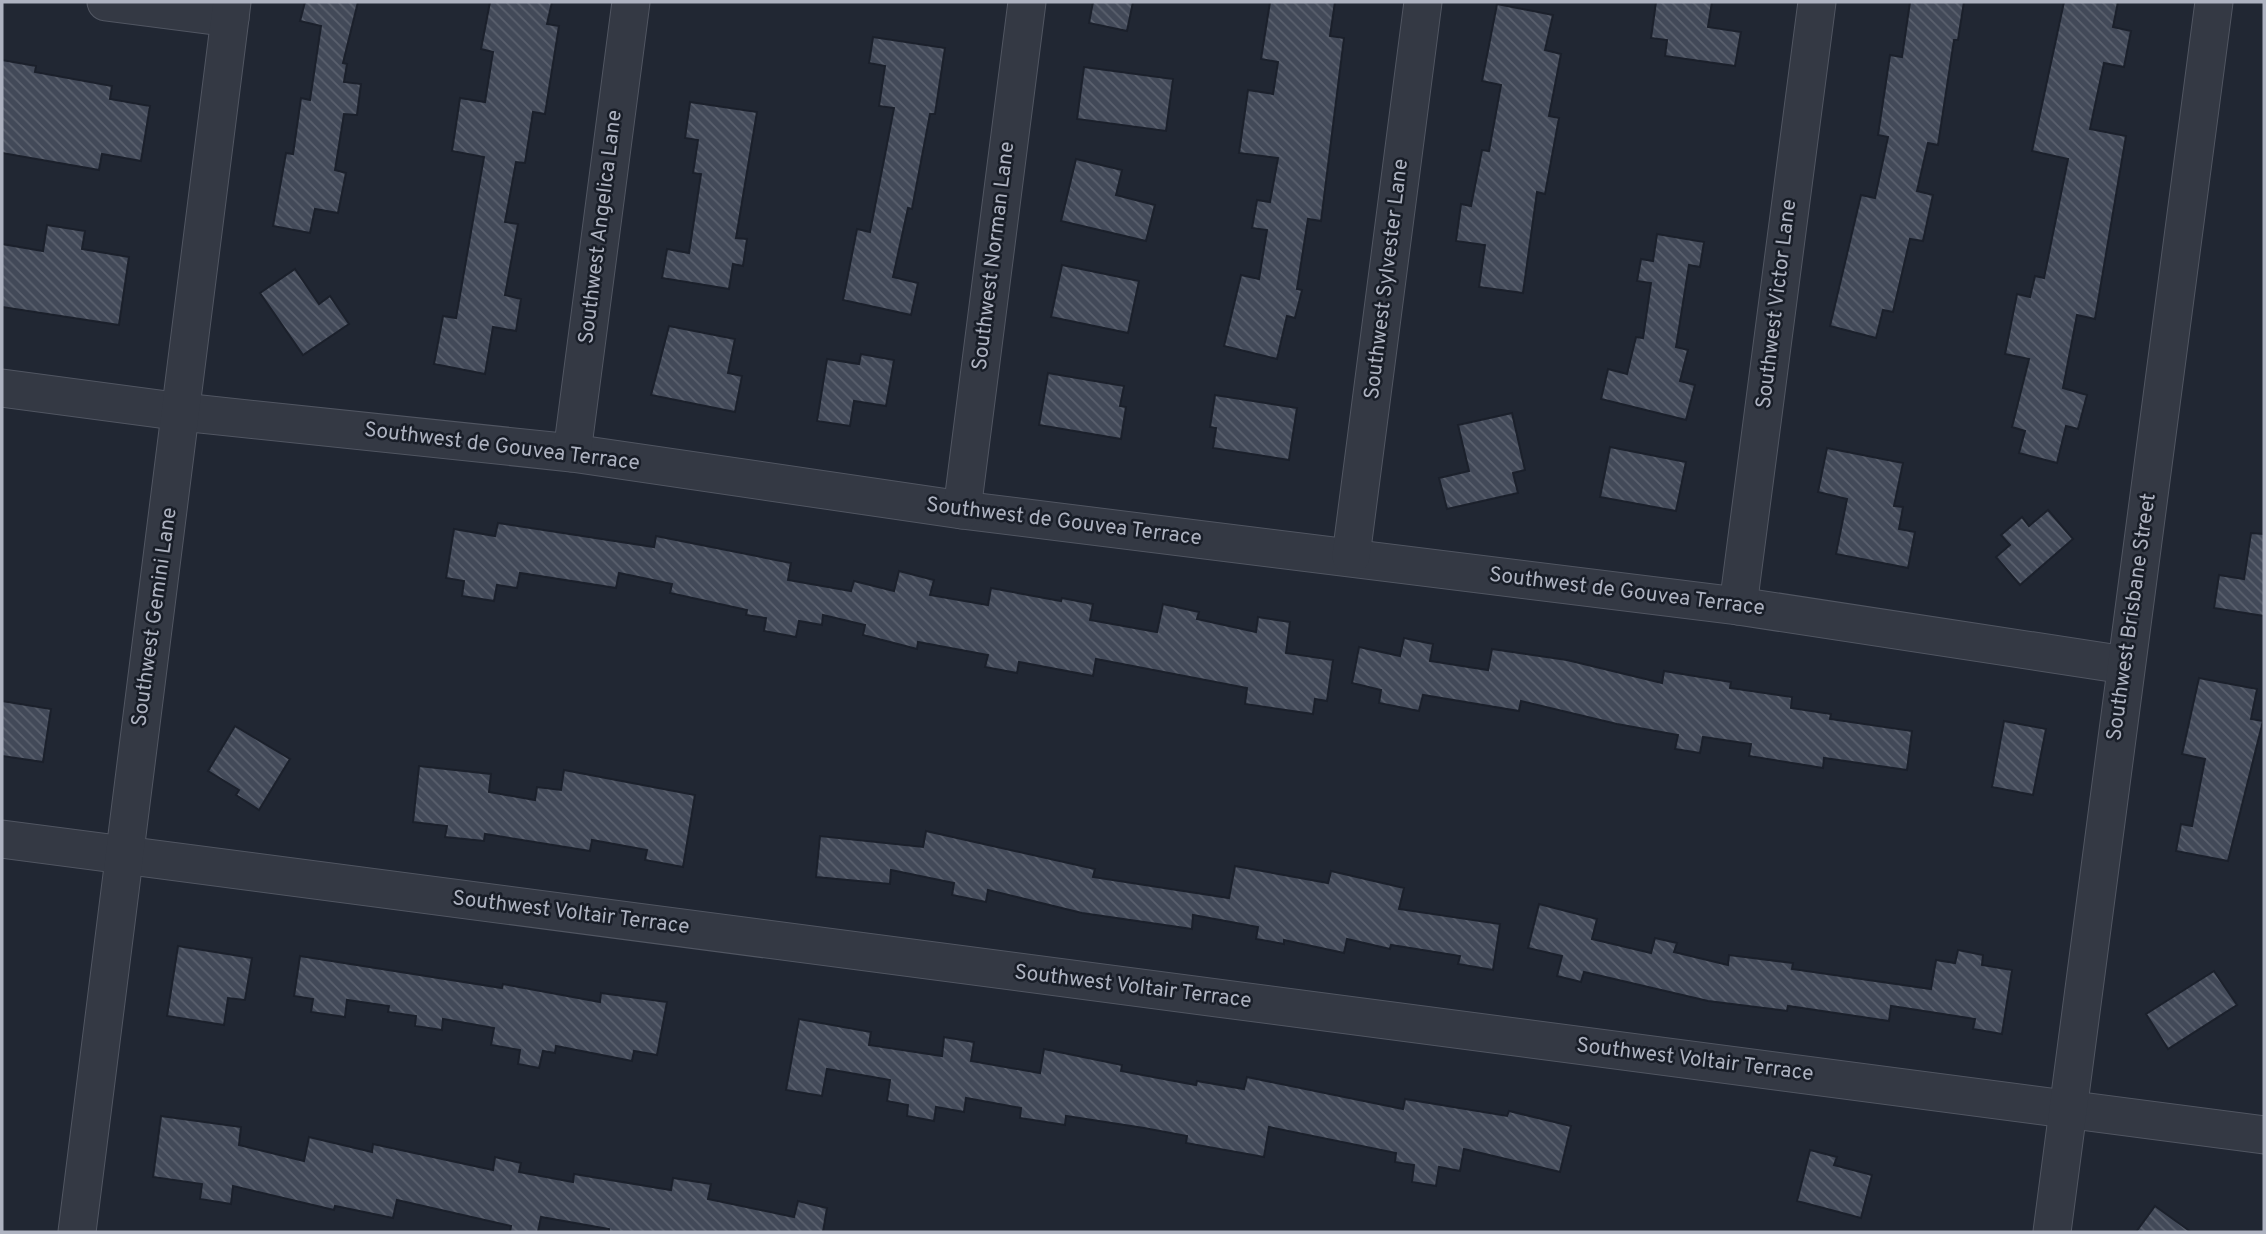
<svg xmlns="http://www.w3.org/2000/svg" width="2266" height="1234" viewBox="0 0 2266 1234" font-family="Overpass,sans-serif">
<style>
.building{fill:url(#building-back-hatch);stroke:#1b202b;stroke-width:2}
.lines{fill:none;stroke-linecap:round;stroke-linejoin:round}
.minor-casing{stroke:#515662;stroke-width:39}
.minor{stroke:#343944;stroke-width:37}
.labels{text-anchor:middle;dominant-baseline:central;stroke-width:5;stroke-linejoin:round;paint-order:stroke}
.street-label{font-size:21px;fill:#aeb3c1;stroke:#191e28}
</style>
<defs>
<pattern id="building-back-hatch" width="6" height="6" patternUnits="userSpaceOnUse" patternTransform="scale(1.75)"><rect width="6" height="6" fill="#424958"/><path d="M-1 5l2 2M0 0l6 6M5-1l2 2" fill="none" stroke="#5b616e"/></pattern>
</defs>
<rect width="100%" height="100%" fill="#212733"/>
<g class="building">
<path d="M305 2H358L343 63 347 64 344 82 361 84 357 115 344 114 335 170 346 173 338 213 315 209 310 233 273 226 286 153 293 154 301 98 310 100 321 26 300 21Z"/>
<path d="M490 2H552L547 24 559 26 545 114 533 112 525 163 516 162 505 222 518 224 505 295 521 299 516 331 493 327 485 374 434 364 443 316 456 318 484 157 452 151 460 98 485 102 493 52 481 49Z"/>
<path d="M1093 2H1133L1127 31 1089 23Z"/>
<path d="M1270 2H1335L1330 36 1344 38 1321 221 1308 219 1297 289 1302 290 1295 318 1287 316 1277 359 1224 346 1241 275 1259 279 1267 230 1252 228 1257 200 1270 202 1278 158 1239 153 1248 90 1273 94 1278 62 1261 59Z"/>
<path d="M1656 2H1712L1708 27 1741 32 1735 66 1665 56 1667 40 1651 38Z"/>
<path d="M1910 2H1964L1958 40H1954L1938 145 1928 143 1917 191 1933 195 1923 241 1910 239 1893 312 1883 310 1876 338 1830 326 1861 195 1875 198 1888 137 1878 135 1890 55 1902 57Z"/>
<path d="M2064 2H2118L2113 27 2131 31 2124 67 2104 63 2090 129 2126 136 2095 319 2077 315 2063 388 2087 395 2078 429 2066 426 2057 463 2019 453 2025 431 2012 427 2029 359 2005 354 2017 294 2030 297 2035 276 2044 278 2068 159 2032 151Z"/>
<path d="M1497 4 1553 15 1545 50 1561 54 1549 116 1559 118 1545 194 1537 192 1523 293 1479 287 1485 245 1456 241 1461 204 1471 206 1482 150 1489 151 1501 85 1482 81Z"/>
<path d="M873 37 945 48 935 114H930L912 209 908 208 893 277 918 283 911 315 843 300 857 229 870 232 894 108 879 106 885 66 869 63Z"/>
<path d="M2 60 36 66 35 72 112 86 110 99 150 106 141 161 102 154 99 170 2 153Z"/>
<path d="M1084 67 1173 79 1166 131 1077 119Z"/>
<path d="M690 102 757 112 736 238 747 239 743 266 733 264 729 289 662 278 667 249 689 253 701 174 693 173 698 140 685 138Z"/>
<path d="M1076 159 1122 170 1116 195 1155 205 1146 241 1061 221Z"/>
<path d="M47 225 85 231 82 249 129 257 119 325 2 307V244L43 251Z"/>
<path d="M1657 234 1704 242 1700 267 1689 265 1676 347 1688 350 1680 381 1695 385 1686 420 1601 399 1608 369 1627 374 1636 337 1643 338 1651 283 1637 281 1641 259 1653 261Z"/>
<path d="M1062 265 1139 281 1128 333 1051 317Z"/>
<path d="M295 269 319 304 330 296 349 324 303 355 260 293Z"/>
<path d="M669 326 735 339 728 373 742 376 735 412 651 395Z"/>
<path d="M861 354 894 360 886 406 854 401 850 426 817 421 827 359 859 364Z"/>
<path d="M1048 373 1124 386 1120 406 1126 407 1121 439 1039 425Z"/>
<path d="M1215 395 1297 408 1289 460 1213 448 1216 428 1210 427Z"/>
<path d="M1512 413 1525 470 1513 473 1518 493 1447 509 1439 478 1469 471 1458 425Z"/>
<path d="M1610 447 1686 462 1676 511 1600 497Z"/>
<path d="M1827 448 1903 463 1894 506 1903 507 1899 529 1915 532 1908 568 1836 554 1847 499 1818 492Z"/>
<path d="M2048 510 2073 539 2020 585 1996 557 2010 545 2001 535 2022 517 2029 526Z"/>
<path d="M498 523 654 547 656 536 791 563 788 580 851 591 854 581 894 591 899 571 934 580 930 595 988 605 991 588 1061 601 1062 598 1093 604 1090 620 1157 632 1163 604 1199 612 1197 619 1256 632 1258 617 1290 622 1286 653 1333 660 1327 701 1315 699 1313 714 1245 704 1247 688 1096 659 1093 676 1019 662 1017 673 985 667 988 655 918 642 917 649 863 635 865 625 823 615 822 625 799 621 796 637 764 631 766 618 746 615 747 610 670 593 672 584 619 573 616 588 520 573 517 588 497 585 494 601 462 596 464 581 446 578 454 529 495 536Z"/>
<path d="M2251 533 2264 534V616L2214 608 2219 575 2244 579Z"/>
<path d="M1404 638 1433 644 1430 661 1488 670 1492 649 1567 660 1662 683 1664 671 1731 682 1730 688 1792 697 1791 708 1831 714 1830 719 1912 731 1907 770 1824 758 1823 768 1749 756 1751 744 1703 737 1700 753 1675 749 1678 735 1617 724 1521 701 1519 711 1423 695 1419 711 1379 703 1381 690 1352 683 1359 647 1400 656Z"/>
<path d="M2199 678 2257 689 2251 719 2263 721 2228 861 2176 851 2181 824 2192 826 2205 759 2182 754Z"/>
<path d="M2 701 51 709 43 762 2 756Z"/>
<path d="M2004 721 2046 729 2033 795 1992 787Z"/>
<path d="M235 726 290 759 259 810 236 795 239 790 208 771Z"/>
<path d="M419 766 491 774 489 792 535 800 537 787 561 790 564 770 695 795 683 867 645 860 647 850 592 840 590 851 485 834 484 841 445 837 447 826 413 822Z"/>
<path d="M926 831 1095 869 1093 877 1229 898 1235 866 1328 883 1331 871 1404 888 1399 909 1500 924 1493 970 1458 964 1460 956 1391 945 1390 949 1347 939 1344 953 1284 940V944L1256 939 1258 927 1193 915 1192 929 1082 913 988 890 986 902 952 895 954 883 891 870 890 884 816 877 820 836 923 847Z"/>
<path d="M1539 904 1597 919 1592 939 1651 953 1655 938 1677 943 1674 952 1728 965 1729 955 1793 963 1792 969 1931 989 1936 960 1955 963 1958 950 1983 955 1982 965 2012 970 2002 1034 1973 1029 1975 1019 1891 1006 1889 1021 1788 1006 1787 1011 1708 1001 1584 972 1581 982 1557 976 1562 956 1528 948Z"/>
<path d="M178 946 252 958 245 1000 228 998 224 1025 167 1016Z"/>
<path d="M300 956 502 988 503 984 600 1002 601 993 667 1002 657 1055 634 1051 632 1061 556 1046 555 1053 543 1051 539 1068 518 1064 520 1050 491 1045 494 1028 443 1019 442 1030 415 1026 416 1016 388 1012 389 1006 347 1000 345 1017 311 1012 313 999 294 996Z"/>
<path d="M2214 971 2237 1005 2168 1049 2146 1014Z"/>
<path d="M799 1019 871 1032 869 1045 942 1056 944 1037 974 1042 971 1061 1040 1073 1044 1049 1122 1065 1121 1071 1196 1085 1197 1081 1244 1089 1247 1077 1403 1109 1405 1099 1507 1116 1509 1111 1571 1126 1560 1172 1464 1149 1460 1171 1439 1167 1436 1186 1412 1182 1414 1165 1395 1162 1396 1153 1269 1127 1264 1157 1186 1143 1187 1136 1144 1128 1066 1116 1065 1125 1020 1118 1021 1108 966 1098 964 1112 936 1107 934 1121 907 1116 908 1105 887 1101 890 1080 827 1069 822 1096 786 1090Z"/>
<path d="M161 1116 241 1127 239 1145 304 1161 309 1137 372 1152 373 1144 493 1170 495 1157 521 1163 519 1172 573 1182 574 1174 671 1190 673 1178 711 1184 708 1199 794 1217 798 1201 827 1208 823 1232H609V1229L541 1217 538 1232H510L511 1226 397 1200 393 1218 335 1206 334 1210 233 1186 231 1204 200 1199 202 1184 153 1177Z"/>
<path d="M1810 1150 1837 1157 1834 1165 1872 1175 1861 1218 1797 1201Z"/>
<path d="M2155 1206 2191 1232H2136Z"/>
</g>
<g class="lines">
<g class="minor-casing">
<g id="minor">
<path d="M106 2 230 18"/>
<path d="M2 388 182 412 572 453 962 510 1738 606 2125 665"/>
<path d="M572 453 631 2"/>
<path d="M962 510 1027 2"/>
<path d="M1351 556 1423 2"/>
<path d="M1738 606 1817 2"/>
<path d="M2 839 2264 1135"/>
<path d="M77 1232 232 2"/>
<path d="M2052 1232 2214 2"/>
</g>
</g>
<use href="#minor" class="minor"/>
</g>
<g class="labels">
<g class="street-label">
<text transform="translate(601 227) rotate(-83)">Southwest Angelica Lane</text>
<text transform="translate(994 256) rotate(-83)">Southwest Norman Lane</text>
<text transform="translate(1387 279) rotate(-83)">Southwest Sylvester Lane</text>
<text transform="translate(1777 304) rotate(-83)">Southwest Victor Lane</text>
<text transform="translate(502 447) rotate(7)">Southwest de Gouvea Terrace</text>
<text transform="translate(1064 522) rotate(7)">Southwest de Gouvea Terrace</text>
<text transform="translate(1627 592) rotate(7)">Southwest de Gouvea Terrace</text>
<text transform="translate(155 617) rotate(-82)">Southwest Gemini Lane</text>
<text transform="translate(2132 617) rotate(-82)">Southwest Brisbane Street</text>
<text transform="translate(571 913) rotate(7)">Southwest Voltair Terrace</text>
<text transform="translate(1133 987) rotate(7)">Southwest Voltair Terrace</text>
<text transform="translate(1695 1060) rotate(7)">Southwest Voltair Terrace</text>
</g>
</g>
<rect width="2266" height="1234" fill="none" stroke="#aeb3c1" stroke-width="7"/>
</svg>
